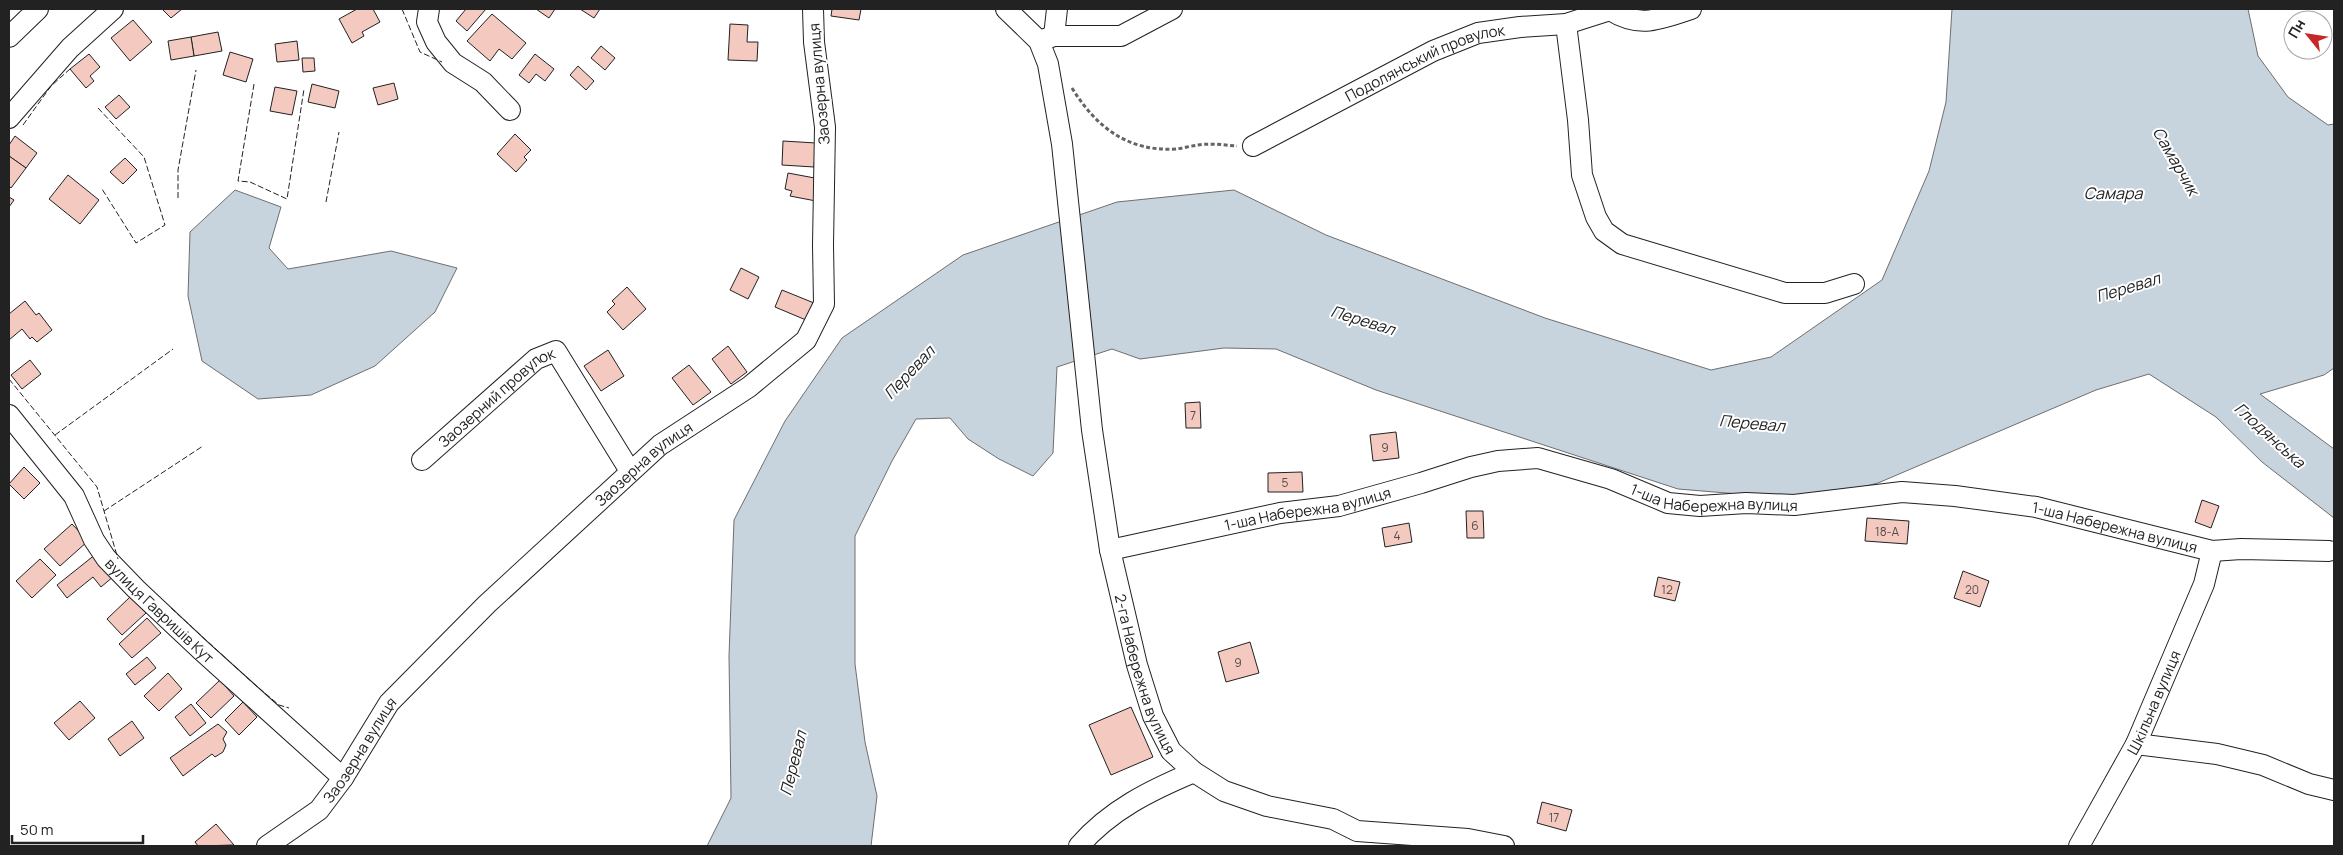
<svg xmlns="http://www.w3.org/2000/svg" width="2343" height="855" viewBox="0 0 2343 855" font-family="Manrope,sans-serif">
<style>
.water{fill:#c7d3dd;stroke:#6f6f6f}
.building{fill:#f3c9c0;stroke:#222}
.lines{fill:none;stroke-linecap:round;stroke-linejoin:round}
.minor-casing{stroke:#222;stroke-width:22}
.path{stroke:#646464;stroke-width:3;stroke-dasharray:4 2.5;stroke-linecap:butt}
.minor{stroke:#fff;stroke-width:20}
.fence{stroke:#222;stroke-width:1;stroke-dasharray:6 2.5;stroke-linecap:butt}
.labels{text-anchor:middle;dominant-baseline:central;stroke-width:4;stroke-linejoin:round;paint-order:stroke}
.number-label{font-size:12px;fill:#564c4a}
.street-label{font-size:15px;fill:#222;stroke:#fff}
.water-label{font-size:16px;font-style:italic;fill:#222;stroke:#fff}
</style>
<rect width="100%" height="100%" fill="#fff"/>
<g class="water">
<path d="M1952 9H2248L2258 56 2288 97 2328 125 2334 124V368L2324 375 2260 394 2334 449V518L2262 462 2216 417 2149 374 2096 390 1878 483 1811 500 1678 489 1376 390 1276 349 1224 348 1140 359 1112 349 1057 367 1053 453 1033 476 999 459 968 439 950 418 916 419 892 461 855 536V664L865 742 877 796 871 846H707L731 798 729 656 734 520 785 421 842 338 963 255 1117 202 1234 190 1326 235 1545 318 1711 370 1771 357 1882 280 1929 171 1946 102Z"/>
<path d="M235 190 281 207 269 248 288 269 391 251 457 268 435 312 375 366 311 395 258 399 202 361 188 296 190 232Z"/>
</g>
<g class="building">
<path d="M162 9H182L171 18Z"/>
<path d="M357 9H373L380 22 362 32 364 36 352 43 339 19Z"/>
<path d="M466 9H486L467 31 456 21Z"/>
<path d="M536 9H555L549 18Z"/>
<path d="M580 9H600L594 18Z"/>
<path d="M832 9H861L859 20 831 16Z"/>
<path d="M492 14 526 43 512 59 499 49 490 61 467 41Z"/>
<path d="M133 20 152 42 130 61 111 38Z"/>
<path d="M730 24 748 25 747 42H758L757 61 728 60Z"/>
<path d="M218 32 222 51 194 56 191 37Z"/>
<path d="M191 37 194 56 171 60 168 41Z"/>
<path d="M297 41 299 60 277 62 275 44Z"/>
<path d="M601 46 615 58 605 70 591 58Z"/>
<path d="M230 52 253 59 246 82 223 75Z"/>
<path d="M89 54 100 67 90 76 94 81 86 88 70 69Z"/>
<path d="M535 54 554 69 545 81 536 74 529 83 519 75Z"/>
<path d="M302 58H314L315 71 303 72Z"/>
<path d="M578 66 594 81 586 90 570 75Z"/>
<path d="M394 83 398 99 378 105 373 88Z"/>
<path d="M312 84 339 91 335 108 308 102Z"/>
<path d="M275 87 297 91 292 115 270 111Z"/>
<path d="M119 95 130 107 116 119 105 107Z"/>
<path d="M515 134 531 150 524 157 527 160 516 172 497 154Z"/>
<path d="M15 136 37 153 26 168 9 156V145Z"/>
<path d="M783 141 816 143 814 167 782 165Z"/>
<path d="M9 156 26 168 11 188 9 186Z"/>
<path d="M125 158 137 170 123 184 110 172Z"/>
<path d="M788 173 820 179 816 201 790 196 792 191 785 189Z"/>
<path d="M68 175 99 200 80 224 49 199Z"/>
<path d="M9 197 14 200 9 207Z"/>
<path d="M741 268 759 277 748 299 730 290Z"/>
<path d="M627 287 646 309 623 330 607 312 615 304 612 301Z"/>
<path d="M782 290 814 303 806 320 775 307Z"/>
<path d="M25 301 36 315 39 313 52 330 37 342 32 337 30 339 22 329 9 340V314Z"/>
<path d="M728 346 747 372 731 384 712 359Z"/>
<path d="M608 350 624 376 601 391 584 366Z"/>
<path d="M30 360 41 374 22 389 11 375Z"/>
<path d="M689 365 711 392 693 405 672 378Z"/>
<path d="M1200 402 1201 428H1186L1185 403Z"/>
<path d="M1396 432 1399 458 1373 461 1370 435Z"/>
<path d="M24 467 40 483 24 499 9 484Z"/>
<path d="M1302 472 1303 492H1268V473Z"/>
<path d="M2202 500 2219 506 2211 528 2195 522Z"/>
<path d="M1466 511H1483L1484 538H1467Z"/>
<path d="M1867 518 1909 521 1907 544 1865 541Z"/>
<path d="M1409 523 1412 542 1385 547 1382 528Z"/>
<path d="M72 524 88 541 60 566 44 549Z"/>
<path d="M96 554 114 576 101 587 93 577 67 598 57 585Z"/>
<path d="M40 559 56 575 32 598 16 581Z"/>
<path d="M1963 571 1989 581 1980 607 1954 598Z"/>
<path d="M1658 577 1680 582 1675 601 1654 596Z"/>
<path d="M130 597 146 613 122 635 107 619Z"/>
<path d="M147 618 161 633 132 658 119 644Z"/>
<path d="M1250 642 1259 673 1226 682 1218 652Z"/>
<path d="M147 657 156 668 135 685 126 674Z"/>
<path d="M168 673 182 689 159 711 144 696Z"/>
<path d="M220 680 234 696 211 718 196 703Z"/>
<path d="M80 701 95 718 69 740 54 723Z"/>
<path d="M243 702 257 717 239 735 225 720Z"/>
<path d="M191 704 206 723 190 736 175 717Z"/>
<path d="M1131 707 1153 757 1111 775 1089 725Z"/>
<path d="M132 721 144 738 120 756 108 739Z"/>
<path d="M218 724 227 732 223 739 226 745 223 752 215 757 212 754 183 776 170 758Z"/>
<path d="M1542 802 1572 810 1566 831 1537 823Z"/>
<path d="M216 824 234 845 198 846 195 842Z"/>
</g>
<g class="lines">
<g class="minor-casing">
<g id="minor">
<path d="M429 9 427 22 436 42 453 63 483 82 510 110"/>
<path id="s1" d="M1006 9 1039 41 1048 64 1062 144 1092 430 1110 550 1137 665 1153 716 1171 751 1194 772 1224 791 1267 806 1333 819 1357 831 1468 839 1504 846"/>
<path d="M1610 10C1640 29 1660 19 1691 9"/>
<path d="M1566 24 1578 120 1582 175 1596 217 1604 231 1622 244 1785 293H1825L1854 284"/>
<path d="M1054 36 1057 9"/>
<path d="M9 37 38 9"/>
<path d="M1039 41 1054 36H1121L1172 9"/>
<path d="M9 118 70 48 113 9"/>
<path id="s2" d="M1253 146 1433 51 1478 33 1520 27 1566 24 1610 10"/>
<path id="s3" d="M9 415 74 496 94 540 106 558 136 589 202 651 343 778"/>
<path id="s4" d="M422 460 536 359 556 351 630 471"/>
<path id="s5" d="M1110 550 1280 513 1339 506 1421 483 1471 467 1498 461 1538 458 1611 479 1668 503 1700 506 1746 503 1794 505 1902 492 1955 496 2036 507 2212 551 2241 549 2329 551"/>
<path d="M2136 744 2217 754 2263 765 2309 784 2334 790"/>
<path id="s6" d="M267 846 319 810 343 778 389 703 487 604 660 445 749 387 806 340 824 304 823 245 825 127 814 42 813 9"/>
<path d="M1079 846C1110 810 1151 790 1194 772"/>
<path id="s7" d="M2079 846 2136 744 2204 584 2212 551"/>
</g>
</g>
<path class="path" d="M1072 88C1096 127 1128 152 1176 149 1183 148 1191 146 1198 145 1211 143 1224 145 1237 146"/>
<use href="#minor" class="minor"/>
<g class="fence">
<path d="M402 9 420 52 442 62"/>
<path d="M254 84 238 181 250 182 287 199 304 89"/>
<path d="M98 108 144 157 165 225 136 243 102 189"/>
<path d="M23 125 51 86 70 69"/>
<path d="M178 198V170L196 70"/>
<path d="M326 202 339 132"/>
<path d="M9 379 97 487 118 559"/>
<path d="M55 435 173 349"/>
<path d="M104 511 203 446"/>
<path d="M171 608 254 684 279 705 289 708"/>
</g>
</g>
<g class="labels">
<g class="number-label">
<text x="1193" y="415">7</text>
<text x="1385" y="447">9</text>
<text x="1285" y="482">5</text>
<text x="1475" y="525">6</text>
<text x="1887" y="531">18-А</text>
<text x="1397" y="535">4</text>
<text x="1667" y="589">12</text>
<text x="1972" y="589">20</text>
<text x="1238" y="662">9</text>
<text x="1554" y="817">17</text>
</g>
<g class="street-label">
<text stroke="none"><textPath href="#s2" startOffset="192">Подолянський провулок</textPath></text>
<text transform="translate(819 84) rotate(-95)">Заозерна вулиця</text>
<text stroke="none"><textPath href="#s4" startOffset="98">Заозерний провулок</textPath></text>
<text stroke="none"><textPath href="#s6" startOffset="541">Заозерна вулиця</textPath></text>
<text stroke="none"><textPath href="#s5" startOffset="622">1-ша Набережна вулиця</textPath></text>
<text stroke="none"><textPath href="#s5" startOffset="202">1-ша Набережна вулиця</textPath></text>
<text stroke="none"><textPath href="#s5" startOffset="1028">1-ша Набережна вулиця</textPath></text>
<text stroke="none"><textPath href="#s3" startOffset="249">вулиця Гавришів Кут</textPath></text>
<text stroke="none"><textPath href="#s1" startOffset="690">2-га Набережна вулиця</textPath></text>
<text stroke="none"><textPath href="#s7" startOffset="162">Шкільна вулиця</textPath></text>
<text stroke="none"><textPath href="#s6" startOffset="136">Заозерна вулиця</textPath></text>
</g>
<g class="water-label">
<text transform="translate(2176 161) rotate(60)">Самарчик</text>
<text x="2113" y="193">Самара</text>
<text transform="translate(2128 287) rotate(-17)">Перевал</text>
<text transform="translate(1363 320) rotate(17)">Перевал</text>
<text transform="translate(909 372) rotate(-47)">Перевал</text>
<text transform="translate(1752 423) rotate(5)">Перевал</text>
<text transform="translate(2270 435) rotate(42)">Глодянська</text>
<text transform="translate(793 763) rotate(-76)">Перевал</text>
</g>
</g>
<rect width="2343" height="855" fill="none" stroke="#222222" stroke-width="20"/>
<g transform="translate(2308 35) rotate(300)"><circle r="24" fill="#ffffff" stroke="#a7a7a7"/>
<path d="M0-4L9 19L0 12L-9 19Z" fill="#c62828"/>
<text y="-8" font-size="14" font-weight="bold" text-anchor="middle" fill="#222222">Пн</text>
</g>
<path d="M12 835v8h131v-8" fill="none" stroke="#222222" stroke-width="2.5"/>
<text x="20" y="835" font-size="15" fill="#222222" stroke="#ffffff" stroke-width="4" paint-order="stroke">50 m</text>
</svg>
